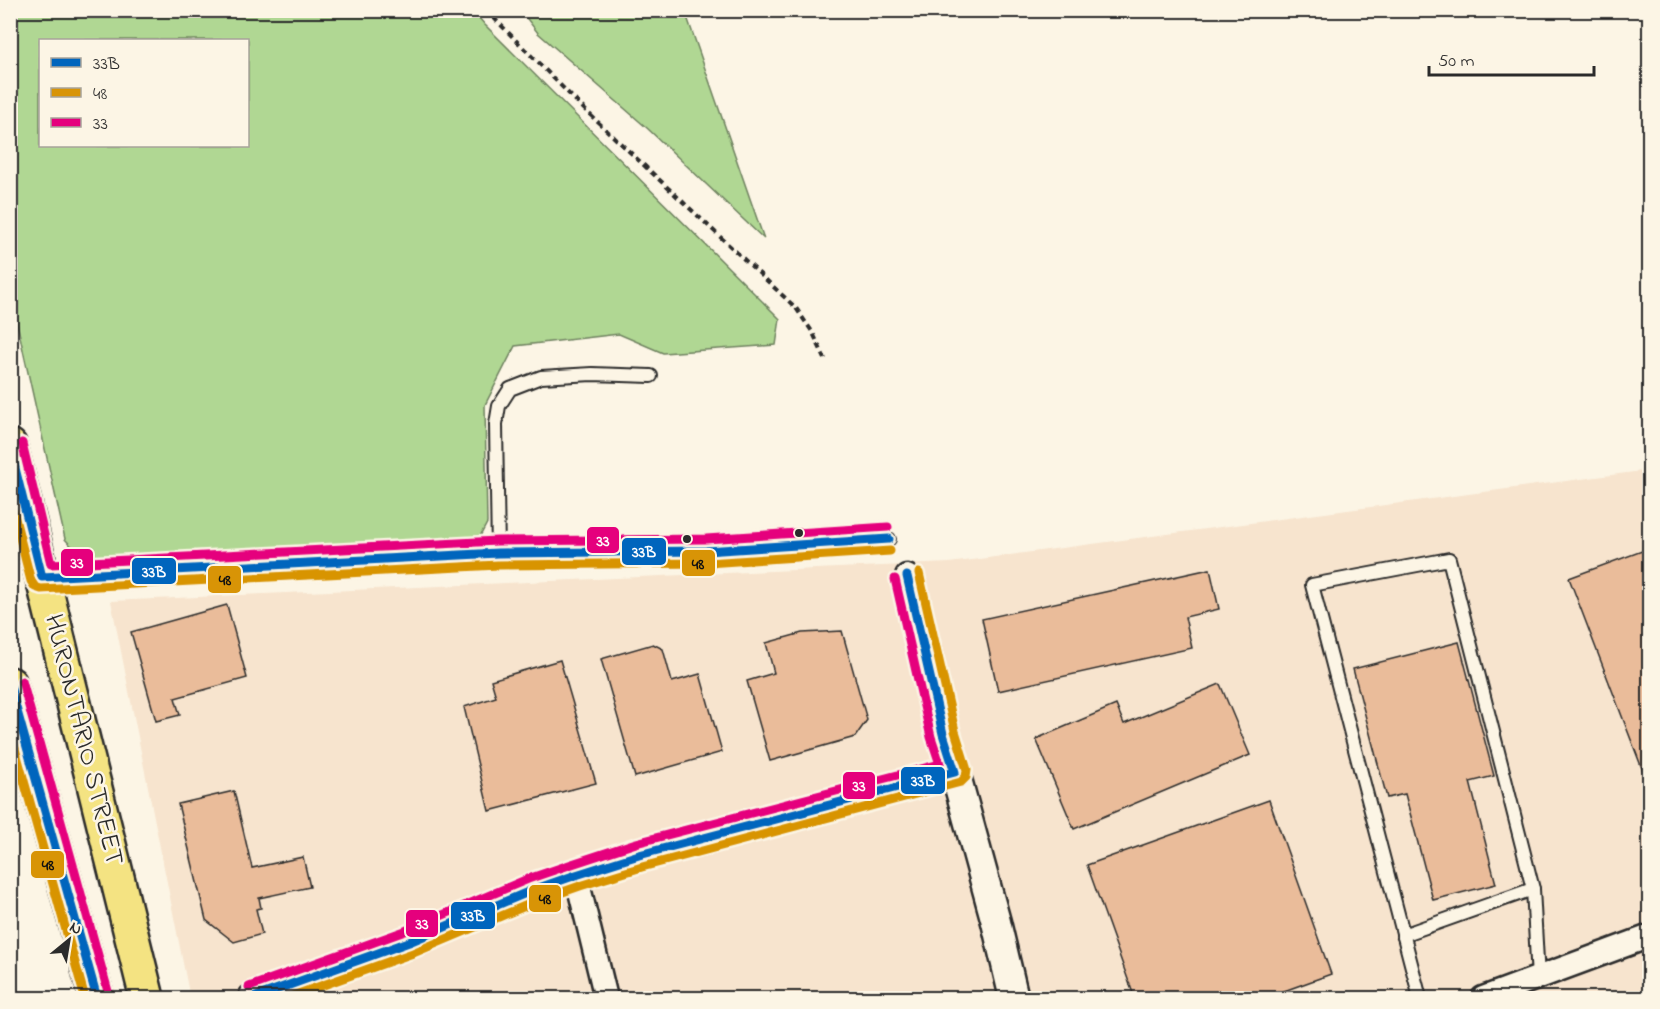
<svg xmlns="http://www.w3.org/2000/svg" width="1660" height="1009" viewBox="0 0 1660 1009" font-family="'Indie Flower',sans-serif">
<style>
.built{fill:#f7e4ce}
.green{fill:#b0d793;stroke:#6e815f;stroke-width:1.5;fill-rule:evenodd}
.building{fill:#eabc9a;stroke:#2b2b2b;stroke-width:1.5}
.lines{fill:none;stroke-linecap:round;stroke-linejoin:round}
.service-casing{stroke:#2b2b2b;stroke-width:16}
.minor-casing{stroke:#2b2b2b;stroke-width:27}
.tertiary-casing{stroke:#2b2b2b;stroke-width:33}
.primary-casing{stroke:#2b2b2b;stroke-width:38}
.path{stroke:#2b2b2b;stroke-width:4;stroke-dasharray:6 4.5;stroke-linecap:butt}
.service{stroke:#fcf5e5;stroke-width:12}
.minor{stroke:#fcf5e5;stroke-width:22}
.tertiary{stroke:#fcf5e5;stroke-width:28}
.primary{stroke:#f4e382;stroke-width:33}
.bus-1-casing{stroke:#fcf5e5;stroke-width:14}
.bus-2-casing{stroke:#fcf5e5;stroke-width:14}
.bus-3-casing{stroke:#fcf5e5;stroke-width:14}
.bus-1{stroke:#0065bd;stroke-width:9}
.bus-2{stroke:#d89406;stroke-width:9}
.bus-3{stroke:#e5007d;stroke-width:9}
.bus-dot{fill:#2b2b2b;stroke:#fcf5e5;stroke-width:2}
.labels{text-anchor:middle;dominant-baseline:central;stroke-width:5;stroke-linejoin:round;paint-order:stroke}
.street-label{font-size:27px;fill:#2b2b2b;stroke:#fcf5e5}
.line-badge{stroke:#fcf5e5;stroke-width:2}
.badge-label{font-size:16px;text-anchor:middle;font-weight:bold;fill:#fff}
.pale-badge-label{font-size:16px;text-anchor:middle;font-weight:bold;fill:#111}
</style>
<rect width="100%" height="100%" fill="#fcf5e5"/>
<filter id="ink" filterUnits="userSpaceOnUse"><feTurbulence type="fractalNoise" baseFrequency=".0167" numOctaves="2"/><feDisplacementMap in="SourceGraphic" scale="12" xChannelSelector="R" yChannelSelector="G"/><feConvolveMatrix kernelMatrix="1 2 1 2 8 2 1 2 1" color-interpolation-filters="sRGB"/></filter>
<g filter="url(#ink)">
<path class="built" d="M1649 470V998H190L111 601 949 563Z"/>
<g class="green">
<path d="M10 11H473L485 25 780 319 776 345 663 353 619 334 515 346 485 405 487 523 478 540 110 561C88 558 79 556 65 539L11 296ZM40 40H248V146H40Z"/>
<path d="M521 11H685L764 239 647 128 538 33Z"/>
</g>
<g class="building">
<path d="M1650 548V784H1648L1569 578Z"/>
<path d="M1210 569 1219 609 1185 617 1192 648 998 691 982 619Z"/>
<path d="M227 605 247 678 175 698 180 715 156 721 131 632Z"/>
<path d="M842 631 867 720 855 737 770 761 747 681 774 673 766 643 802 633Z"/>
<path d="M1459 642 1494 776 1470 782 1496 884 1433 900 1405 794 1387 798 1353 669Z"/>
<path d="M653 644 663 649 672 682 700 674 722 752 635 777 601 659Z"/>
<path d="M560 660 596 783 489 811 464 707 496 697 491 680Z"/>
<path d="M1220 684 1250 755 1074 829 1036 739 1116 705 1124 724Z"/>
<path d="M234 791 252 868 303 857 310 887 259 898 261 908 256 909 262 934 234 942 206 920 178 804Z"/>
<path d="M1269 800 1331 974 1262 999H1135L1087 865Z"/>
</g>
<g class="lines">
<g class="service-casing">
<g id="service">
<path d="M498 553 496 424 499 406 510 389 541 377 592 374 651 376"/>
<path d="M45 577 498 553 706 551 889 539"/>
<path d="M1403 935 1533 889"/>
<path d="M1420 998 1312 585 1449 559 1533 889 1538 979"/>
</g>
</g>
<g class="minor-casing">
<g id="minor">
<path d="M907 576 943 734 955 772"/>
<path d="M576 875 606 998"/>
<path d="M1483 998 1650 936"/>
</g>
</g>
<g class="tertiary-casing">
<path id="tertiary" d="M253 998 409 942 533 890 576 875 639 855 955 772 996 922 1014 998"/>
</g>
<g class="primary-casing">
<g id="primary">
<path d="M10 446 147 998"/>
<path d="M10 684 97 998"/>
</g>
</g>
<path class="path" d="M486 10 584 109 796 308 813 333 825 359"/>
<use href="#service" class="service"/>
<use href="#minor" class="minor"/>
<use href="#tertiary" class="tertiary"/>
<use href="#primary" class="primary"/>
<g class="bus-1-casing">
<g id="bus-1">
<path d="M10 448 42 577 498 553 706 551 889 539"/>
<path d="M10 686 97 998"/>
<path d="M253 998 409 942 533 890 576 875 639 855 955 772 943 734 907 576"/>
</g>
</g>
<g class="bus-2-casing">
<g id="bus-2">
<path d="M10 499 31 581 35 587 41 589 498 565 707 563 890 551"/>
<path d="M10 731 85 998"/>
<path d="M287 998 413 953 537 901 580 886 642 867 961 782 966 777 967 770 955 731 919 573"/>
</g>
</g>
<g class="bus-3-casing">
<g id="bus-3">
<path d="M22 443 51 564 497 541 706 539 888 527"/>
<path d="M22 681 109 995"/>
<path d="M249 987 405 931 528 879 572 864 636 843 940 764 931 737 895 579"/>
</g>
</g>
<use href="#bus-1" class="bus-1"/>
<use href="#bus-2" class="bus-2"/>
<use href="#bus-3" class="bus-3"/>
</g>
</g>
<g class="bus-dot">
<circle cx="799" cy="533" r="5"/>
<circle cx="687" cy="539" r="5"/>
</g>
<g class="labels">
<g class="street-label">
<text transform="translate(83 740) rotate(76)">HURONTARIO STREET</text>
</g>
</g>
<g class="line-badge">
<rect x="586" y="526" width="34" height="28" rx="6" fill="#e5007d"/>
<rect x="621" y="537" width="46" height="29" rx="6" fill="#0065bd"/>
<rect x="60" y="548" width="34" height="29" rx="6" fill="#e5007d"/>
<rect x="681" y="549" width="35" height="28" rx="6" fill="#d89406"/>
<rect x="131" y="557" width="46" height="28" rx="6" fill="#0065bd"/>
<rect x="207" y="565" width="35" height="29" rx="6" fill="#d89406"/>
<rect x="900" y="766" width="46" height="29" rx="6" fill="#0065bd"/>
<rect x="842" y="771" width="34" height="29" rx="6" fill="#e5007d"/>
<rect x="30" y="850" width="35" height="29" rx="6" fill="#d89406"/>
<rect x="528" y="884" width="34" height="29" rx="6" fill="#d89406"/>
<rect x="450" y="901" width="46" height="29" rx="6" fill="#0065bd"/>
<rect x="405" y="909" width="34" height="29" rx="6" fill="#e5007d"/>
</g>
<g class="badge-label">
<text x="603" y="546">33</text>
<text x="644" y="557">33B</text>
<text x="77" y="568">33</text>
<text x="154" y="577">33B</text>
<text x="923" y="786">33B</text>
<text x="859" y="791">33</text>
<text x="473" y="921">33B</text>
<text x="422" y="929">33</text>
</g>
<g class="pale-badge-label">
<text x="698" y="569">48</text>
<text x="225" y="585">48</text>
<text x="48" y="870">48</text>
<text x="545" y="904">48</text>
</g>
<rect width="1660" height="1009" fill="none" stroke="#fcf5e5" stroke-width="36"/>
<rect x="18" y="18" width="1624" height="973" fill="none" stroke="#2b2b2b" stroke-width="2" filter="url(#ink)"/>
<rect x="39" y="39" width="210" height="108" fill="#fcf5e5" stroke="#a8a49b" stroke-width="1.5"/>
<rect x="51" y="58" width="30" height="9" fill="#0065bd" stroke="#a8a49b" stroke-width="1.5"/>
<text x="93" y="69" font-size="18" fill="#2b2b2b">33B</text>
<rect x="51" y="88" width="30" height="9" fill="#d89406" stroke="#a8a49b" stroke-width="1.5"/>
<text x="93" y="99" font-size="18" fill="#2b2b2b">48</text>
<rect x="51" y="118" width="30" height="9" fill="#e5007d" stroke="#a8a49b" stroke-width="1.5"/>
<text x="93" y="129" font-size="18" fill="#2b2b2b">33</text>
<g transform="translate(69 940) rotate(30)" stroke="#fcf5e5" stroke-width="4.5" paint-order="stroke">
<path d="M0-4.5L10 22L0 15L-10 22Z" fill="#2b2b2b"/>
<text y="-9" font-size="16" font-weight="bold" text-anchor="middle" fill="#2b2b2b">N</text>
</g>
<path d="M1429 66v9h165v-9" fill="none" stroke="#2b2b2b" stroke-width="3"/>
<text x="1438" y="66" font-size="18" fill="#2b2b2b" stroke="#fcf5e5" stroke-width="4.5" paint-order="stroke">50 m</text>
</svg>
